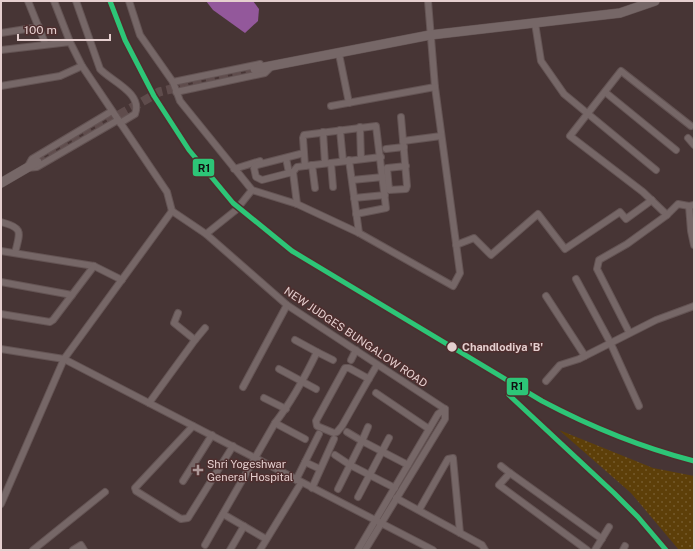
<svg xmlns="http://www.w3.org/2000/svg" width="695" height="551" viewBox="0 0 695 551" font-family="'Public Sans',sans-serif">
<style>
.grass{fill:url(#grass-dots)}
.water{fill:#93589b}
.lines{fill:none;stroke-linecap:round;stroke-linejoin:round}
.secondary-tunnel{stroke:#5f4c4c;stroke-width:9;stroke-dasharray:9 4.5;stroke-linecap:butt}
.street-casing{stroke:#645454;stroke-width:8}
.secondary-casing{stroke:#645454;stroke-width:10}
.street{stroke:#766767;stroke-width:6}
.secondary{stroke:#766767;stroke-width:9}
.rail-1-casing{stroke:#4e2e2e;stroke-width:8}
.rail-1{stroke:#2dc577;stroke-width:5}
.stop-dot{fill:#e5cfcf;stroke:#4e2e2e;stroke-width:1.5}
.poi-dot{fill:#ae9999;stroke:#4e2e2e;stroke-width:1.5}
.labels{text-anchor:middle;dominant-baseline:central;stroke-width:3;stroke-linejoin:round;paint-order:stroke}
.street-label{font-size:11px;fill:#e5cfcf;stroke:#4e2e2e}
.stop-label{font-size:11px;font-weight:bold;fill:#e5cfcf;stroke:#4e2e2e;text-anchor:start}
.poi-label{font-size:11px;fill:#e5cfcf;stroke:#4e2e2e;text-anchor:start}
.line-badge{stroke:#4e2e2e;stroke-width:1.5}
.pale-badge-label{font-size:11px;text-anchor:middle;font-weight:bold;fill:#111}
</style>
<defs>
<pattern id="grass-dots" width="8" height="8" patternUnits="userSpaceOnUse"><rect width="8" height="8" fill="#5d3f09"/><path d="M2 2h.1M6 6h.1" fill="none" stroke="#745a2c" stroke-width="1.8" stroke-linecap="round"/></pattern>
</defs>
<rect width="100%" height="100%" fill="#473535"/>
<path class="grass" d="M559 430 653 468 694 476V550H679L631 493Z"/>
<path class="water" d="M206 1H253L259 9 258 21 245 33 213 10Z"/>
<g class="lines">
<path class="secondary-tunnel" d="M37 162 159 92 255 69"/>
<g class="street-casing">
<g id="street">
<path d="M28 1 45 43"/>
<path d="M54 1 70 42"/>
<path d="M76 1 100 69C111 81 143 93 135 114L120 123"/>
<path d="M129 1 140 35 173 82 180 101 252 190 297 204 359 233 453 286 460 273 435 87 428 1"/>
<path d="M535 23 541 61 564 94 656 170"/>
<path d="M1 33 39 27"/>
<path d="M1 50 70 42 82 66 167 192 172 211"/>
<path d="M339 54 349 103"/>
<path d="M173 82 260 64"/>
<path d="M1 86 60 76 82 66"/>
<path d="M176 92 265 73 271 67"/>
<path d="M605 92 676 150"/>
<path d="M331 106 435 87"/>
<path d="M112 111 32 159 27 168 37 167 118 120"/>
<path d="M401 117 407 186 406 189 389 190 387 168 406 166"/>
<path d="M360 127 361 159"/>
<path d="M340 130 343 161"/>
<path d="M323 132 325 163"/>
<path d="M688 138 694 145"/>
<path d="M403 141 441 136"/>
<path d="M386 149 404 147"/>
<path d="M286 158 289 173"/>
<path d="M349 160 359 233"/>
<path d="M331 163 333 187"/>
<path d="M312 165 315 188"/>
<path d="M305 166 381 157"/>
<path d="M234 169 260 161"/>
<path d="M293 172 262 180 256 177 254 168 257 165 304 153"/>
<path d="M352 180 383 177"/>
<path d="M354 198 385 195"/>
<path d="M297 204 293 172 297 167 305 166 303 138 304 135 376 126 386 208 356 214"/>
<path d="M694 205 689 206 691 231 694 245"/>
<path d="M689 206 678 204 667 215 643 192 570 136 621 71 691 126"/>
<path d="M1 222C24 228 20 232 15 253"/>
<path d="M206 234 236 210 252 190"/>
<path d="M456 245 474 238 491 255 538 214 565 249 620 212 626 219 652 200"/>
<path d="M1 251 94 266 122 280"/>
<path d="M576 279 610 342 639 406"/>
<path d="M1 282 72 295"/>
<path d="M546 296 585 356"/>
<path d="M1 314 50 322 53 320 94 266"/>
<path d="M629 332 597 269 599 260 627 244 667 215"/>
<path d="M195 340 205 328"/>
<path d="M295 340 317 352"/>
<path d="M1 349 64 359 433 550"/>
<path d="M351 360 356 350"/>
<path d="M279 369 316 389"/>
<path d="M369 379 349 368H345L316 421 317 426 334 433 337 432 342 426C354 405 365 385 377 365"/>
<path d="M546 381 560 365 579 359 656 320 694 306"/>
<path d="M243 387 287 305"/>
<path d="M376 393 429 429"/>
<path d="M264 398 286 409"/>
<path d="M149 403 195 340 174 323 178 313"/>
<path d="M275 423 305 439"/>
<path d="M193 426 135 488 136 491 181 519 188 518 233 446"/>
<path d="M347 432 362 441 368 427"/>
<path d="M335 455 350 465 338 489"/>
<path d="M305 462 320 469"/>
<path d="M501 466 510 473"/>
<path d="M296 480 319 434"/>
<path d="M183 481 212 435"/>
<path d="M312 488 334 439"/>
<path d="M395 488 350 465 362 441 408 465"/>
<path d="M358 497 389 438"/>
<path d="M396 498 482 545 485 550"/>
<path d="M1 504 64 359 172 211 206 234 287 305 445 409"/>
<path d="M419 510 448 459 453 458 460 533"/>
<path d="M223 514 266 539"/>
<path d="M205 545 275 423C292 401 305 377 317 352L333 360"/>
<path d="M33 550 105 492"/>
<path d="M73 550 81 545 84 550"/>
<path d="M230 550 244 526"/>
<path d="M260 550 301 483"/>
<path d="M358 550 438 414 445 409"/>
<path d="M365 550 445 419V409"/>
<path d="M587 550 499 485 510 473 602 539"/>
<path d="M595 550 609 527"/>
<path d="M623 550 625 546"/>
</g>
</g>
<g class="secondary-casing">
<g id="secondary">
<path d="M255 69 430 35 620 13 655 1"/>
<path d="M1 183 37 162"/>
</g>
</g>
<use href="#street" class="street"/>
<use href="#secondary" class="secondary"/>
<g class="rail-1-casing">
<g id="rail-1">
<path d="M110 1 125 40 154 96 189 150 233 203 292 251 542 401C591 427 640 447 694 461"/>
<path d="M509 395 614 493 638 517 666 550"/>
</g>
</g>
<use href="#rail-1" class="rail-1"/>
</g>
<circle class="stop-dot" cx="452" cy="347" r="5.5"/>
<path class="poi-dot" d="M196 464h4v4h4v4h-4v4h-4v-4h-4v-4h4z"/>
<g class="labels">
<g class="street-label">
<text transform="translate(356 337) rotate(34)">NEW JUDGES BUNGALOW ROAD</text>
</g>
<g class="stop-label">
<text x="462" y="347">Chandlodiya 'B'</text>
</g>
<g class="poi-label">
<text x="207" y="464">Shri Yogeshwar<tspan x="207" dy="13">General Hospital</tspan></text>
</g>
</g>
<g class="line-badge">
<rect x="192" y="158" width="23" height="19" rx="4" fill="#2dc577"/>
<rect x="506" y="377" width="23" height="19" rx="4" fill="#2dc577"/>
</g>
<g class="pale-badge-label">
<text x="204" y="172">R1</text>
<text x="517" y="390">R1</text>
</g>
<rect width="695" height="551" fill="none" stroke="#e5cfcf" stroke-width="4"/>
<path d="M18 34v6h92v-6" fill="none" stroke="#e5cfcf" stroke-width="2"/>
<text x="24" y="34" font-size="12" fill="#e5cfcf" stroke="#4e2e2e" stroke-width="3" paint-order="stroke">100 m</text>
</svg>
